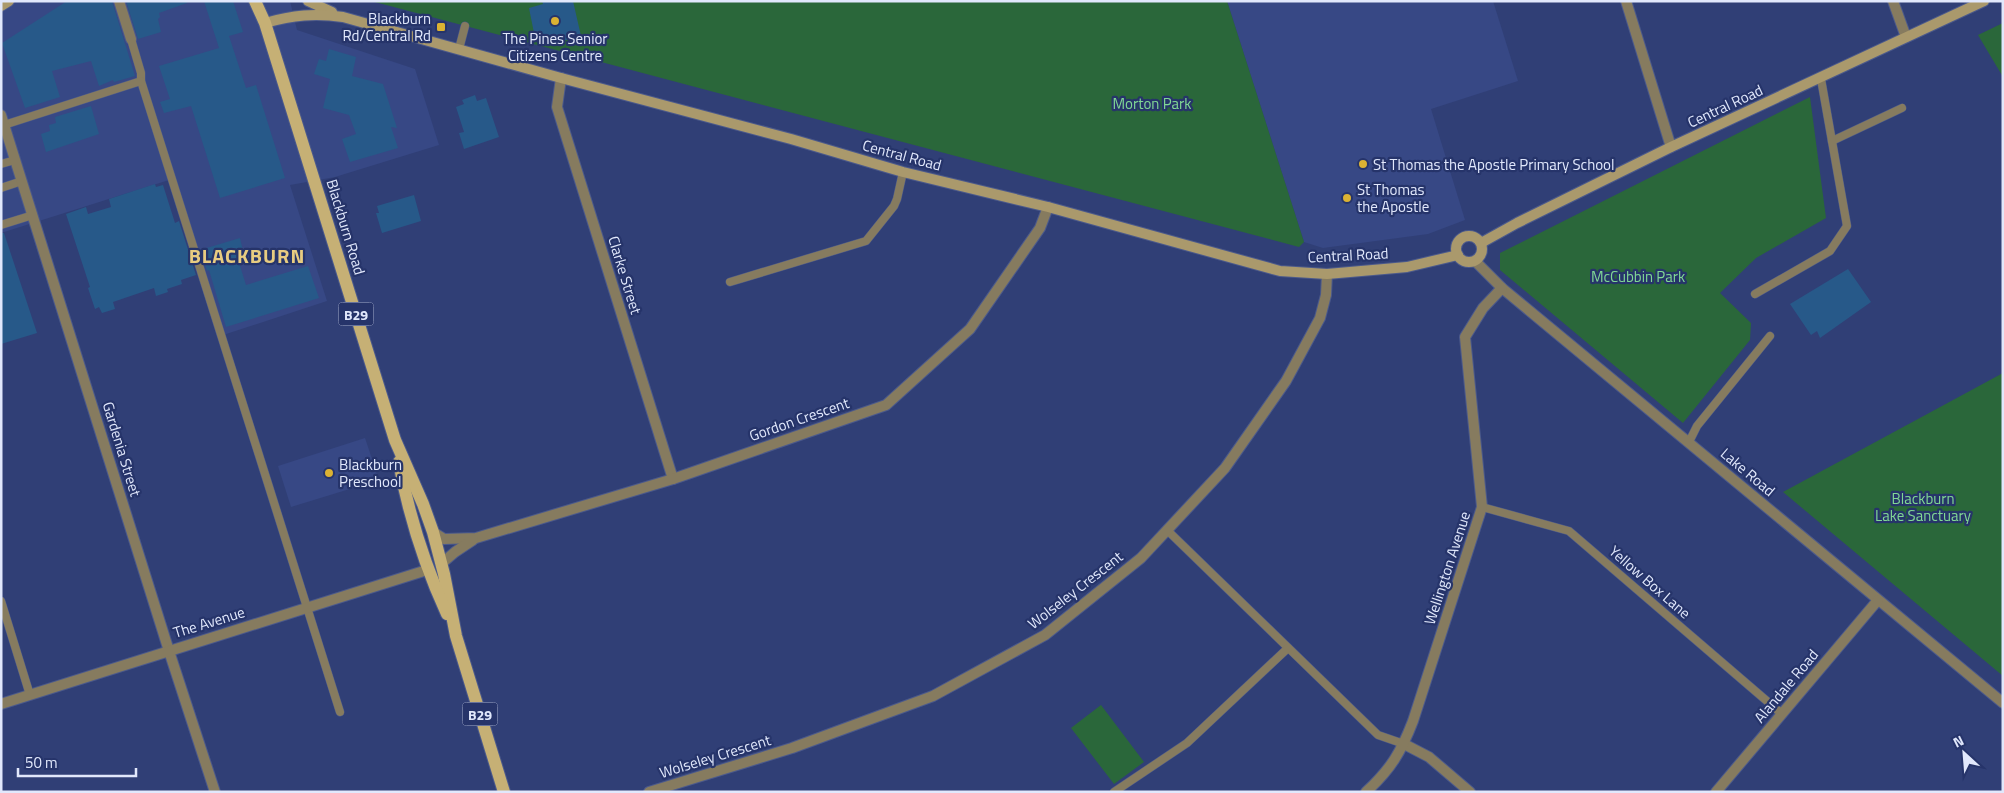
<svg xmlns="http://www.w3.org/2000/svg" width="2004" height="793" viewBox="0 0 2004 793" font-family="'Titillium Web',sans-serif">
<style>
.built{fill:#374885}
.green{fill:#2a673a}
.building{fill:#275989}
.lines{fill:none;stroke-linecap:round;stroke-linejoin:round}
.lane-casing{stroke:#4c5a8b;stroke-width:9}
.street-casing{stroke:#4c5a8b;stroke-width:12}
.secondary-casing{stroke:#4c5a8b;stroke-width:12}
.primary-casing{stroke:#4c5a8b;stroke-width:14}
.lane{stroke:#867b5f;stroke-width:8}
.street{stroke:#867b5f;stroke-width:10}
.secondary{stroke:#aa996c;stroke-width:10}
.primary{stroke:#c6b075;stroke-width:12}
.poi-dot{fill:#dbb233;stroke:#26346a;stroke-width:2}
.labels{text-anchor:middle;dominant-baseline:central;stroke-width:4.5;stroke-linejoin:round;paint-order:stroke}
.shield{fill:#26346a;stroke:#a9b2d0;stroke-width:1}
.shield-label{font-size:14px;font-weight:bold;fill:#e1e8fc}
.poi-label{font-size:15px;fill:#e1e8fc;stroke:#26346a;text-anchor:start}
.park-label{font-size:15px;fill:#81d894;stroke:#26346a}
.street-label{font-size:15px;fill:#e1e8fc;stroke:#26346a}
.district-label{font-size:20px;font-weight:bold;letter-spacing:1px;fill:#e8cc81;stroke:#26346a}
</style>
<rect width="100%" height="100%" fill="#303f76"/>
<g class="built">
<path d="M1 1H290L297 30 415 69 439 145 335 177 290 185 327 301 217 337 169 180 1 233Z"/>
<path d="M1227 1H1493L1518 81 1431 109 1465 220 1428 234 1323 248 1304 242Z"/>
<path d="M365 438 379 480 291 507 278 466Z"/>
</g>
<g class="green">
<path d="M371 1H1227L1304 242 1299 247Z"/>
<path d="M2003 23V77L1978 35Z"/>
<path d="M1810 97 1826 218 1756 258 1720 293 1751 323 1750 340 1683 423 1500 270V253Z"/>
<path d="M2003 373V676L1783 492Z"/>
<path d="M1101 705 1144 762 1114 784 1071 728Z"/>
</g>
<g class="building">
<path d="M67 1H112L135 76 114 82 113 80 99 86 91 61 52 71 60 97 25 108 2 43Z"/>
<path d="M126 1H187V3L159 13 160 17 158 19 161 32 138 39Z"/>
<path d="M204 1H233L243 32 229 36 246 88 256 85 285 178 220 198 191 106 164 113 160 102 170 99 159 66 219 48Z"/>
<path d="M542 1H573L581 36 551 44 550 35 535 38 529 8 543 4Z"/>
<path d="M329 49 356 57 352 76 383 84 397 128 391 127 398 148 350 162 342 139 356 134 349 115 323 108 330 79 314 74 319 59 326 61Z"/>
<path d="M475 95 477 101 486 98 499 137 464 149 459 133 464 132 456 107 464 104 462 100Z"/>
<path d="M91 106 99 134 46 152 41 134 50 131 49 125 56 123 55 117Z"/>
<path d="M155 184 156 187 163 185 175 223 179 221 196 275 181 280 182 284 167 289 168 292 156 296 154 288 113 302 115 309 102 313 99 307 95 309 88 288 90 287 66 214 86 207 88 214 111 207 109 199Z"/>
<path d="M414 195 421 221 382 233 376 213H379L377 206Z"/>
<path d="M1 233H4L37 333 1 344Z"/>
<path d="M240 238 243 251 236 253 246 285 308 266 319 298 226 327 209 270 207 271 200 250Z"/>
<path d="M1848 269 1871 302 1820 338 1817 331 1811 335 1790 304Z"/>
</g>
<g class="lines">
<g class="lane-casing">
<g id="lane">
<path d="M131 39 141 73V81L340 712"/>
<path d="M459 49 465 26"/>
<path d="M4 125 141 81"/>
<path d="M1832 141 1902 108"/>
<path d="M1 164 15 160"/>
<path d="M1 188 22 181"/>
<path d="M1 225 33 215"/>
<path d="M730 282 866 241 894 206 897 199 903 172"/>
<path d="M1755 294 1830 251 1847 226 1821 79"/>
<path d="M1689 442 1697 426 1770 336"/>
<path d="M1482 507 1569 531 1782 714"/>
<path d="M1167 530 1378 735 1404 744"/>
<path d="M1 601 30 695"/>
<path d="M1114 792 1187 743 1288 648"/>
</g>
</g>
<g class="street-casing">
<g id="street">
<path d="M119 1 131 39"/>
<path d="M1626 1 1671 147"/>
<path d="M1893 1 1906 37"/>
<path d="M561 78 557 107 673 479"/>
<path d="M1 115 169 651 215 792"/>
<path d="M1475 261 1502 288 2003 703"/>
<path d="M433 532 444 539 476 538 673 479 886 405 970 329 1040 228 1048 207"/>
<path d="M441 564 455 552 473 540"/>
<path d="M1 704 427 570"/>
<path d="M1404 744 1429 757 1470 792"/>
<path d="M649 792 792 748 933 696 1045 635 1141 558 1225 468 1286 381 1320 318 1326 295 1327 274"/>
<path d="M1366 792C1391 769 1401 752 1413 721L1482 507 1465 337 1483 308 1502 288"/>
<path d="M1716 792 1878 600"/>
</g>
</g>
<g class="secondary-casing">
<g id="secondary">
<path d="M308 1 332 12"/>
<path d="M1 6 9 1"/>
<path d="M265 23C293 15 315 13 343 17L561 78 791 139 903 172 1048 207 1280 271 1327 274 1407 267 1458 255"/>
<circle cx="1469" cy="249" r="13"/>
<path d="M1481 243 1517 223 1671 147 1984 1"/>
</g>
</g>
<g class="primary-casing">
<g id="primary">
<path d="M255 1 265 23 395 440 423 504 433 532 444 574 456 636 504 792"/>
<path d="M399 462C409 517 424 564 447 614"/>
</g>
</g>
<use href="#lane" class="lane"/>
<use href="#street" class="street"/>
<use href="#secondary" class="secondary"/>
<use href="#primary" class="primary"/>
</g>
<g class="poi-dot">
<circle cx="555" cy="21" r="5"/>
<rect x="436" y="22" width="10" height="10" rx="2.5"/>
<circle cx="1363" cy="164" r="5"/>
<circle cx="1347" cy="198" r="5"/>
<circle cx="329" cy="473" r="5"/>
</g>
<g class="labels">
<g class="shield">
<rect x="338.5" y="302.5" width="35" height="23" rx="4"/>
<rect x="462.5" y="702.5" width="35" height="23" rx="4"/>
</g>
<g class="shield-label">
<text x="356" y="314">B29</text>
<text x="480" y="714">B29</text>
</g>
<g class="poi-label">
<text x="431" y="18" text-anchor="end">Blackburn<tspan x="431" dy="17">Rd/Central Rd</tspan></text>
<text x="555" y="38" text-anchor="middle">The Pines Senior<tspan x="555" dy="17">Citizens Centre</tspan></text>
<text x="1373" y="164">St Thomas the Apostle Primary School</text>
<text x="1357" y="189">St Thomas<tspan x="1357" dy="17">the Apostle</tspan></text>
<text x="339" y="464">Blackburn<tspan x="339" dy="17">Preschool</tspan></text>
</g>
<g class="park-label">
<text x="1152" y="103">Morton Park</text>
<text x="1638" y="276">McCubbin Park</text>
<text x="1923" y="498">Blackburn<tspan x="1923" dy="17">Lake Sanctuary</tspan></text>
</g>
<g class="street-label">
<text transform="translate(1725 106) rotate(-25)">Central Road</text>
<text transform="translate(902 155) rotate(15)">Central Road</text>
<text transform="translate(346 227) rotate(73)">Blackburn Road</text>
<text transform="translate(1348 255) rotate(-3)">Central Road</text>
<text transform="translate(625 275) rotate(73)">Clarke Street</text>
<text transform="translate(799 419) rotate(-19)">Gordon Crescent</text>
<text transform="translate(122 449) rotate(73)">Gardenia Street</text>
<text transform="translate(1748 472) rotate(40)">Lake Road</text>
<text transform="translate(1447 568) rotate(-72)">Wellington Avenue</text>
<text transform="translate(1650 582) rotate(41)">Yellow Box Lane</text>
<text transform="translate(1075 590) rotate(-38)">Wolseley Crescent</text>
<text transform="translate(209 622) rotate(-17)">The Avenue</text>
<text transform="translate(1786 686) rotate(-50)">Alandale Road</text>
<text transform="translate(715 756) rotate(-17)">Wolseley Crescent</text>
</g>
<g class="district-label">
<text x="247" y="255">BLACKBURN</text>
</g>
</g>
<rect width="2004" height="793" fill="none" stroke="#e1e8fc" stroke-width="5"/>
<g transform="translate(1964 753) rotate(334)" stroke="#26346a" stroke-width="4" paint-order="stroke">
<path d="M0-4L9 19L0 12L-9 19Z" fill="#e1e8fc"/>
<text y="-8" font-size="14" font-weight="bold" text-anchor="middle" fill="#e1e8fc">N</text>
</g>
<path d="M18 768v8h118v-8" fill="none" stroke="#e1e8fc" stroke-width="2.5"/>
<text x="25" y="768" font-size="15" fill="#e1e8fc" stroke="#26346a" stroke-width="4" paint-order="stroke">50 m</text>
</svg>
